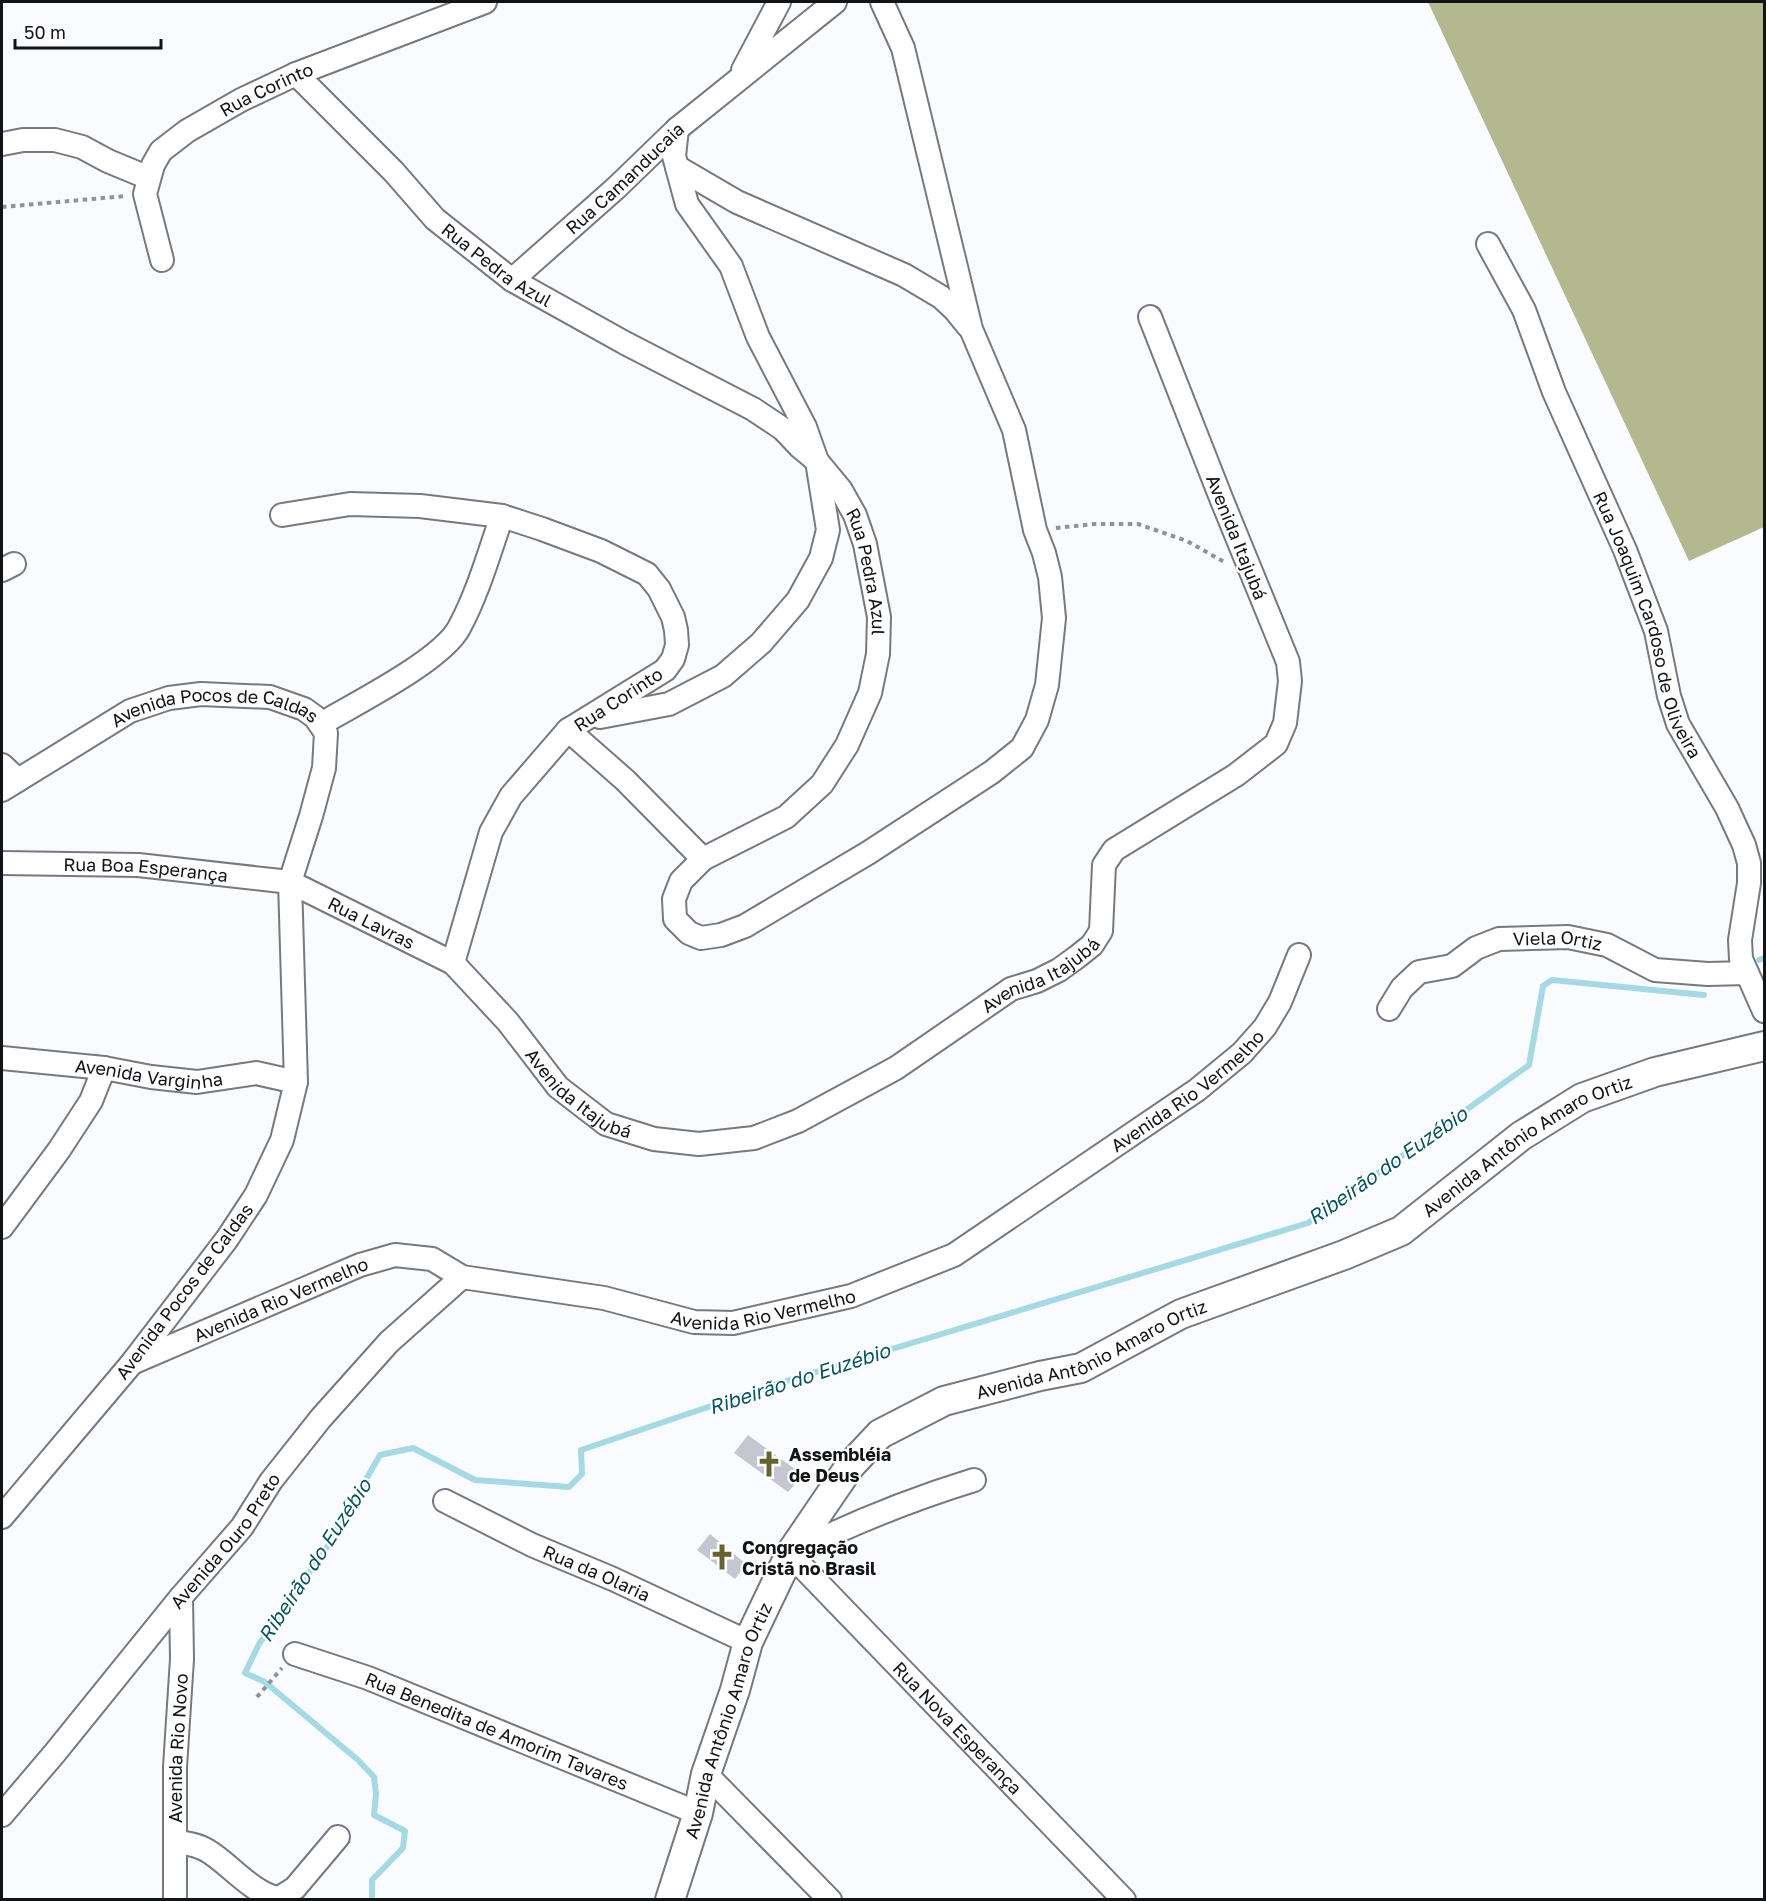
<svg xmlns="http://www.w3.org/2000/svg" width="1766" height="1901" viewBox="0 0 1766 1901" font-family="'Golos Text',sans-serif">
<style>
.forest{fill:#b4b88f}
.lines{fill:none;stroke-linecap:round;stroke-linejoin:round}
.stream{stroke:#a5dae4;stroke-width:6}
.building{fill:#c4c7cf}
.minor-casing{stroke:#777980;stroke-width:26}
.tertiary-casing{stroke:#777980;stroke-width:32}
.path{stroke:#919295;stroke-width:4;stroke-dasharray:4.5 4.5;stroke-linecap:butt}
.minor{stroke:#fff;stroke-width:22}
.tertiary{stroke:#fff;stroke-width:28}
.labels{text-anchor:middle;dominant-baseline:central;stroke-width:4.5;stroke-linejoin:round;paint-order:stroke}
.street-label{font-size:18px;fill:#121316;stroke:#fff}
.poi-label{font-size:18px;font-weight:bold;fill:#121316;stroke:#fff;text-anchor:start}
.water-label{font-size:20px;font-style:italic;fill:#06545f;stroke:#fff}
</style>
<rect width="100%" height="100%" fill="#f9fbfe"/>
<path class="forest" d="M1428 2H1764V527L1689 561Z"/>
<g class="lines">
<g class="stream">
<path d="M1759 960 1764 958"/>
<path d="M372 1900V1880L403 1848 405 1831 374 1815 376 1794 374 1777 358 1760 265 1682 245 1673 259 1644 327 1547 380 1455 413 1448 475 1480 569 1487 582 1474 581 1450 773 1385 1308 1223 1529 1065 1543 986 1552 980 1704 995"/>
</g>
</g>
<g class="building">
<path d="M748 1435 803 1475 788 1492 734 1453Z"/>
<path d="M710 1534 746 1564 735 1579 697 1550Z"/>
</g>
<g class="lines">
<g class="minor-casing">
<g id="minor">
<path d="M743 70 779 2"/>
<path id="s1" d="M296 74 394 172 435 219 512 280 625 343 753 409 783 429 800 447 817 461 841 490 855 515 865 544 879 617 878 654 870 693 847 745 822 784 786 817 703 859 681 881 674 899 675 919 689 933 701 938 721 935 745 926 868 853 992 772 1022 748 1037 720 1047 685 1054 618 1050 577 1044 553 1035 530 1014 430 971 329 903 48 882 2"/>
<path d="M2 144 23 140H55L82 147 108 161 149 178"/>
<path d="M677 167 737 202 904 275 941 297 955 310 968 326"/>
<path id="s2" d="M1488 244 1524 310 1554 392 1625 550 1656 631 1669 696 1678 724 1727 808 1744 845 1749 863V883L1740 940 1741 959 1764 1011"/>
<path id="s3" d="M162 260 145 194 153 165 161 151 187 131 241 100 296 74 485 2"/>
<path id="s4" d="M512 280 616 188 677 129 835 2"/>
<path d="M282 515 350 504 420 506 502 516 542 529 601 551 647 574 659 589 673 617 676 630 677 645 673 659 665 670 568 730 511 796 491 832 453 963"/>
<path d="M2 570 14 564"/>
<path d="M600 717 669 704 723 676 761 643 798 600 821 558 828 530 817 461 805 427 758 337 731 266 687 204 674 156 677 129"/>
<path d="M321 724C356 703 441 661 459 628 478 593 489 553 502 516"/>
<path d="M568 730 625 780 703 859"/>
<path d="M2 765 18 780"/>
<path id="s5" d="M2 790 130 711 169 698 201 694 270 697 304 709 315 717 326 733 324 768 311 816 290 882 296 1082 282 1140 256 1195 227 1239 132 1363 2 1517"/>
<path id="s6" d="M2 863 138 865 290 882 453 963 508 1022 558 1087 606 1124 654 1139 699 1144 754 1138 798 1121 896 1068 1011 989 1037 981 1059 970 1077 957 1092 945 1101 931 1104 865 1114 850 1236 775 1276 744 1285 723 1290 681 1288 662 1221 498 1150 317"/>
<path id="s7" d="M1389 1009 1402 988 1419 972 1452 966 1476 948 1499 939 1568 937 1607 945 1655 970 1708 974 1747 973"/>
<path id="s8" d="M2 1058 104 1068 151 1077 197 1082 256 1073 296 1082"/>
<path d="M2 1227 59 1150 91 1101 104 1068"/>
<path id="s9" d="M132 1363 360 1265 395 1255 432 1259 462 1277 604 1298 694 1322 733 1323 851 1296 954 1255 1197 1090 1242 1053 1265 1027 1280 1002 1299 955"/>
<path id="s10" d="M974 1480C909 1500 850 1524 790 1554L1124 1900"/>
<path id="s11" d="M445 1501 532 1545 613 1579 748 1642"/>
<path id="s12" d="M295 1654 368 1678 698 1813"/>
<path d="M706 1774 830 1900"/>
<path id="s13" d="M2 1815 54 1754 181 1597 242 1527 271 1481 321 1418 389 1342 462 1277"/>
<path d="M175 1842C188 1843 200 1845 211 1853 231 1866 256 1896 279 1898L295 1888 338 1837"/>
<path id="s14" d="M175 1900V1767L182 1659 181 1597"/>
</g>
</g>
<g class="tertiary-casing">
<g id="tertiary">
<path id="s15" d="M670 1900 698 1813 706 1774 735 1690 748 1642 790 1554 850 1466 880 1434 944 1401 1040 1376 1081 1368 1181 1314 1344 1255 1401 1231 1521 1136 1582 1098 1655 1072 1764 1046"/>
</g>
</g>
<g class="path">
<path d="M2 207 126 196"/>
<path d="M1056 528 1094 524H1138L1187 541 1226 563"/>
<path d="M257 1697 282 1668"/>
</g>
<use href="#minor" class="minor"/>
<use href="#tertiary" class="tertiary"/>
</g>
<defs>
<g id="church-bare" transform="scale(2.07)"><path d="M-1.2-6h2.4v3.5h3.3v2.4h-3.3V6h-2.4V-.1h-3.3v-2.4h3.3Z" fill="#666330" stroke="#fff" stroke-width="2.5" paint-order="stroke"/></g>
</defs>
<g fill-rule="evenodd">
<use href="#church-bare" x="769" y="1464"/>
<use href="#church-bare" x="722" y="1557"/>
</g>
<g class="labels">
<g class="street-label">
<text stroke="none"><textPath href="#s3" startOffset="237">Rua Corinto</textPath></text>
<text stroke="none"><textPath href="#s4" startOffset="152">Rua Camanducaia</textPath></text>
<text stroke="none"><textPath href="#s1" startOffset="278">Rua Pedra Azul</textPath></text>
<text transform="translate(1237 537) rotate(68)">Avenida Itajubá</text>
<text stroke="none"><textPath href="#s1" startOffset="780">Rua Pedra Azul</textPath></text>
<text stroke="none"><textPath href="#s2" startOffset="414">Rua Joaquim Cardoso de Oliveira</textPath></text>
<text transform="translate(618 699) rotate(-33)">Rua Corinto</text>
<text stroke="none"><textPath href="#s5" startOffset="237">Avenida Pocos de Caldas</textPath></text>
<text stroke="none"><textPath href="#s6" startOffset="144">Rua Boa Esperança</textPath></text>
<text stroke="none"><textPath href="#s6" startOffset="380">Rua Lavras</textPath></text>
<text stroke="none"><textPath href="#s7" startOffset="195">Viela Ortiz</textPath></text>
<text stroke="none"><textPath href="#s6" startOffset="1176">Avenida Itajubá</textPath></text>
<text stroke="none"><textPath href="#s8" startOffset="148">Avenida Varginha</textPath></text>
<text stroke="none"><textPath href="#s9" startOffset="1150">Avenida Rio Vermelho</textPath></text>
<text stroke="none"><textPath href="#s6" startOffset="654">Avenida Itajubá</textPath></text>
<text stroke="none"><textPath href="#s15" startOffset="1233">Avenida Antônio Amaro Ortiz</textPath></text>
<text transform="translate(184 1291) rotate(-53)">Avenida Pocos de Caldas</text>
<text stroke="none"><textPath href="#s9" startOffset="162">Avenida Rio Vermelho</textPath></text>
<text stroke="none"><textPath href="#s9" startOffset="664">Avenida Rio Vermelho</textPath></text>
<text stroke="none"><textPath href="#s15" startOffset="747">Avenida Antônio Amaro Ortiz</textPath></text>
<text stroke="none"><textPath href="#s13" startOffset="354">Avenida Ouro Preto</textPath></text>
<text stroke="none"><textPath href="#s11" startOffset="168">Rua da Olaria</textPath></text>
<text stroke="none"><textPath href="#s15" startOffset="189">Avenida Antônio Amaro Ortiz</textPath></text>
<text stroke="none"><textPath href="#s10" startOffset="440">Rua Nova Esperança</textPath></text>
<text stroke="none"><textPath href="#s12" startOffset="216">Rua Benedita de Amorim Tavares</textPath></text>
<text stroke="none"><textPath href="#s14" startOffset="152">Avenida Rio Novo</textPath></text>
</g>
<g class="poi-label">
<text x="789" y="1454">Assembléia<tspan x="789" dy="21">de Deus</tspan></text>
<text x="742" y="1547">Congregação<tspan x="742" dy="21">Cristã no Brasil</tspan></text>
</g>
<g class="water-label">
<text transform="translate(1387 1165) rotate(-35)">Ribeirão do Euzébio</text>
<text transform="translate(799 1378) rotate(-18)">Ribeirão do Euzébio</text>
<text transform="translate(314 1560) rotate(-57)">Ribeirão do Euzébio</text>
</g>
</g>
<rect width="1766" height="1901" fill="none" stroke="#121316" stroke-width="6"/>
<path d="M15 39v9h146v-9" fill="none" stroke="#121316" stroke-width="3"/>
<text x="24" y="39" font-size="18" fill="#121316" stroke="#ffffff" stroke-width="4.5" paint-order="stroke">50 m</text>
</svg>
